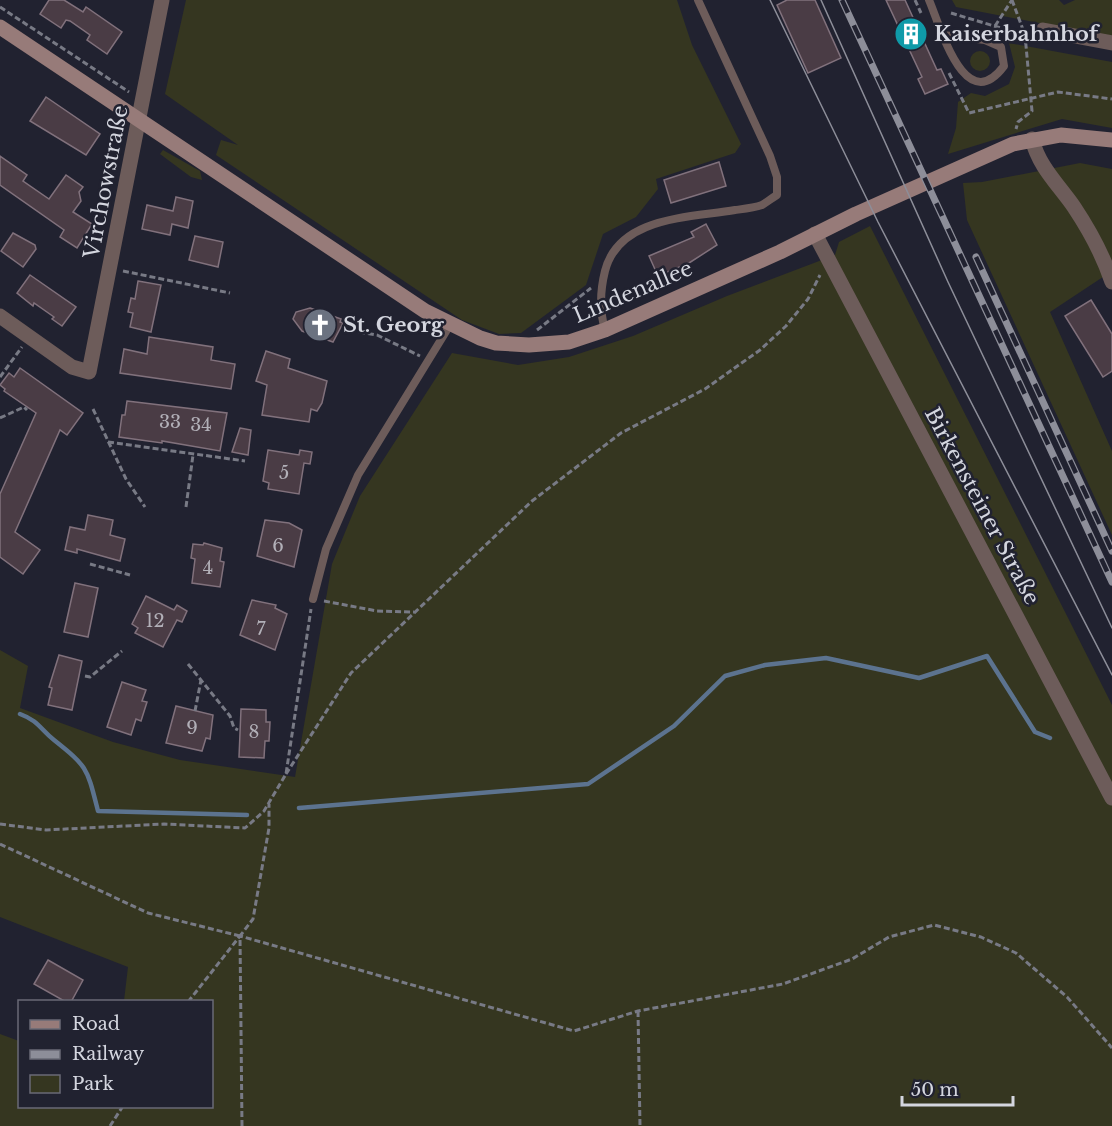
<svg xmlns="http://www.w3.org/2000/svg" width="1112" height="1126" viewBox="0 0 1112 1126" font-family="'Libre Baskerville',serif">
<style>
.green{fill:#353620}
.lines{fill:none;stroke-linecap:round;stroke-linejoin:round}
.stream{stroke:#5c738f;stroke-width:4.5}
.building{fill:#4a3c45;stroke:#81717c;stroke-width:1.5}
.path{stroke:#787a85;stroke-width:3;stroke-dasharray:6 3;stroke-linecap:butt}
.lane{stroke:#6d5c5a;stroke-width:8}
.street{stroke:#6d5c5a;stroke-width:15}
.secondary{stroke:#977b79;stroke-width:15}
.tram{stroke:#8d8e99;stroke-width:1.5}
.rail-casing{stroke:#8d8e99;stroke-width:7}
.rail{stroke:#212230;stroke-width:4.5;stroke-dasharray:14;stroke-linecap:butt}
.labels{text-anchor:middle;dominant-baseline:central;stroke-width:5;stroke-linejoin:round;paint-order:stroke}
.number-label{font-size:18px;fill:#b2b0b8}
.poi-label{font-size:21px;font-weight:bold;fill:#d4d6df;stroke:#212230;text-anchor:start}
.street-label{font-size:21px;fill:#d4d6df;stroke:#212230}
</style>
<rect width="100%" height="100%" fill="#212230"/>
<g class="green">
<path d="M186 0H677L692 45 741 144 735 153 656 179 658 189 636 217 603 234 586 285 521 333 499 334 462 320 216 155 221 140 238 145 165 94Z"/>
<path d="M952 0H1059L1064 5 1075 0H1112V37L956 7Z"/>
<path d="M1009 43 1112 62V128L1062 119 948 154 956 128 958 102 971 93 985 96 1009 84 1015 67Z"/>
<circle cx="980" cy="61" r="10"/>
<path d="M163 150 200 171 202 180 191 177 160 154Z"/>
<path d="M1080 163 1112 169V271L1050 312 1112 451V535L967 220 963 183 982 182Z"/>
<path d="M870 226 1112 705V1126H0V1034L19 1041 20 1106H212V1002L124 1001 128 967 0 917V650L28 666 20 708 113 742 180 760 295 777 332 564 360 496 452 353 518 365 569 357 633 336 727 296 835 255 839 242Z"/>
</g>
<g class="lines">
<g class="stream">
<path d="M20 714C39 721 40 729 54 740 88 767 87 768 98 811L247 815"/>
<path d="M299 808 588 784 674 726 725 676 765 665 826 658 919 678 987 656 1035 732 1050 738"/>
</g>
</g>
<g class="building">
<path d="M49 0H64L83 12 86 7 122 32 107 54 87 40 90 35 70 21 66 20 61 28 40 14Z"/>
<path d="M787 0H815L841 58 808 73 777 5Z"/>
<path d="M886 0H905L937 70 941 69 948 84 925 94 918 79 922 77Z"/>
<path d="M46 97 100 134 86 155 30 121Z"/>
<path d="M0 156 27 175 23 181 49 199 66 175 83 187 79 192 81 201 73 212 92 224 77 248 60 237 64 230 0 185Z"/>
<path d="M719 162 726 186 671 203 664 180Z"/>
<path d="M176 197 193 201 188 228 172 224 170 235 142 229 147 205 173 211Z"/>
<path d="M706 224 717 245 689 263 658 276 649 256 694 237 691 232Z"/>
<path d="M13 233 35 245 36 249 23 267 1 251Z"/>
<path d="M195 236 223 242 218 267 189 260Z"/>
<path d="M30 275 76 307 62 326 52 319 54 317 34 303 33 306 17 293Z"/>
<path d="M138 281 161 285 151 332 130 327 133 313 128 312 131 298 135 299Z"/>
<path d="M1091 300 1112 334V371L1103 377 1065 316Z"/>
<path d="M310 308 341 319 340 322 343 323 333 342 302 331 293 319 296 312Z"/>
<path d="M149 337 213 347 211 360 235 364 231 389 120 373 124 349 147 354Z"/>
<path d="M266 351 290 359 288 368 327 381 322 403 317 411 311 409 309 422 262 415 267 385 256 381Z"/>
<path d="M20 368 83 413 67 435 60 430 15 532 40 550 23 574 0 557V494L36 413 4 391 5 389 0 385 9 373 14 377Z"/>
<path d="M127 401 227 413 220 451 162 441V443L119 437 122 415H125Z"/>
<path d="M240 428 251 430 248 455 232 452Z"/>
<path d="M268 450 299 455 300 450 312 452 310 464 304 463 299 494 268 489 269 483 263 481Z"/>
<path d="M88 515 113 520 110 535 125 539 120 561 77 549V553L65 550 70 527 85 530Z"/>
<path d="M265 520 289 523 302 530 294 567 257 556Z"/>
<path d="M204 543 222 548 220 561 224 562 220 587 192 583 195 559 191 558 193 544 203 545Z"/>
<path d="M75 583 98 588 88 637 64 632Z"/>
<path d="M146 596 174 610 177 605 187 611 182 622 177 620 163 647 135 633 138 628 132 624Z"/>
<path d="M252 600 276 605 275 608 287 614 275 650 240 635Z"/>
<path d="M59 655 82 661 72 710 48 705 52 688 49 687Z"/>
<path d="M122 682 146 690 142 701 147 702 141 721 136 719 131 735 107 727Z"/>
<path d="M176 706 213 715 210 739 206 738 202 751 166 743Z"/>
<path d="M241 709 266 710V722H270L269 741H265L264 758 239 757Z"/>
<path d="M48 960 83 980 71 1002H66L34 984Z"/>
</g>
<g class="lines">
<g class="path">
<path d="M915 0 921 13"/>
<path d="M1012 0 1025 35 1032 111 1018 122 1016 129"/>
<path d="M0 7 129 92"/>
<path d="M951 13 1024 35"/>
<path d="M995 26 1012 0"/>
<path d="M949 73 969 113 1058 92 1112 99"/>
<path d="M123 271 230 293"/>
<path d="M537 330 591 288"/>
<path d="M359 332 377 335 420 356"/>
<path d="M0 377 22 347"/>
<path d="M93 409 126 479 145 507"/>
<path d="M0 418 24 407 27 410"/>
<path d="M108 442 245 461"/>
<path d="M186 507 193 455"/>
<path d="M90 564 130 575"/>
<path d="M324 601 377 611 414 612"/>
<path d="M188 664 230 716 234 728 238 730"/>
<path d="M85 676 90 677 122 651"/>
<path d="M195 711 201 680"/>
<path d="M286 774 351 673 532 501 621 433 705 389 760 350 786 326 808 299 820 275"/>
<path d="M0 824 46 830 164 824 245 828 264 811 286 774 311 609"/>
<path d="M0 844 148 913 240 936"/>
<path d="M188 1002 240 936 574 1031 638 1011 783 984 852 959 889 937 934 925 981 937 1016 953 1067 997 1112 1048"/>
<path d="M638 1011 640 1126"/>
<path d="M110 1126 123 1106"/>
<path d="M242 1126 240 936 253 919 269 828V804"/>
</g>
<g class="lane">
<path d="M929 0C941 28 965 118 1004 66L1001 47 985 40 943 35"/>
<path d="M605 330C599 309 600 291 605 271 619 216 690 218 735 210 743 209 754 208 762 205 767 202 772 198 777 195V177L770 156 698 0"/>
<path d="M313 599 326 549 358 475 450 325"/>
</g>
<g class="street">
<path d="M1043 30 1112 43"/>
<path d="M1032 139C1039 167 1058 184 1074 207 1090 231 1103 255 1112 282"/>
<path d="M815 234 1112 798"/>
<path d="M0 316 72 367 89 372 162 0"/>
</g>
<path class="secondary" d="M0 27 425 311 480 338 496 343 529 345 569 342 605 330 780 252 856 214 1013 144 1061 135 1112 140"/>
<g class="tram">
<path d="M770 0 878 222 1112 675"/>
<path d="M821 0 948 282 1112 628"/>
</g>
<g class="rail-casing">
<g id="rail">
<path d="M842 0 1112 582"/>
<path d="M976 257 1112 551"/>
</g>
</g>
<use href="#rail" class="rail"/>
</g>
<defs>
<g id="building-disc" transform="scale(1.725)"><circle r="9.5" fill="#0f9aa8" stroke="#212230"/><path d="M-4-6H4V6H1V3H-1V6H-4ZM-2.5-4.3h1.7v1.8h-1.7ZM.8-4.3h1.7v1.8H.8ZM-2.5-1h1.7V.8h-1.7ZM.8-1h1.7V.8H.8Z" fill="#fff"/></g>
<g id="church-disc" transform="scale(1.725)"><circle r="9.5" fill="#6b7280" stroke="#212230"/><path d="M-1.2-6h2.4v3.5h3.3v2.4h-3.3V6h-2.4V-.1h-3.3v-2.4h3.3Z" fill="#fff"/></g>
</defs>
<g fill-rule="evenodd">
<use href="#building-disc" x="911" y="34"/>
<use href="#church-disc" x="320" y="325"/>
</g>
<g class="labels">
<g class="number-label">
<text x="170" y="422">33</text>
<text x="201" y="425">34</text>
<text x="284" y="473">5</text>
<text x="278" y="546">6</text>
<text x="208" y="568">4</text>
<text x="155" y="621">12</text>
<text x="261" y="629">7</text>
<text x="192" y="728">9</text>
<text x="254" y="732">8</text>
</g>
<g class="poi-label">
<text x="934" y="34">Kaiserbahnhof</text>
<text x="343" y="325">St. Georg</text>
</g>
<g class="street-label">
<text transform="translate(106 182) rotate(-79)">Virchowstraße</text>
<text transform="translate(633 292) rotate(-23)">Lindenallee</text>
<text transform="translate(982 506) rotate(62)">Birkensteiner Straße</text>
</g>
</g>
<rect x="18" y="1000" width="195" height="108" fill="#212230" stroke="#696a76" stroke-width="1.5"/>
<rect x="30" y="1020" width="30" height="9" fill="#977b79" stroke="#696a76" stroke-width="1.5"/>
<text x="72" y="1030" font-size="18" fill="#d4d6df">Road</text>
<rect x="30" y="1050" width="30" height="9" fill="#8d8e99" stroke="#696a76" stroke-width="1.5"/>
<text x="72" y="1060" font-size="18" fill="#d4d6df">Railway</text>
<rect x="30" y="1075" width="30" height="18" fill="#353620" stroke="#696a76" stroke-width="1.5"/>
<text x="72" y="1090" font-size="18" fill="#d4d6df">Park</text>
<path d="M902 1096v9h111v-9" fill="none" stroke="#d4d6df" stroke-width="3"/>
<text x="911" y="1096" font-size="18" fill="#d4d6df" stroke="#212230" stroke-width="4.5" paint-order="stroke">50 m</text>
</svg>
